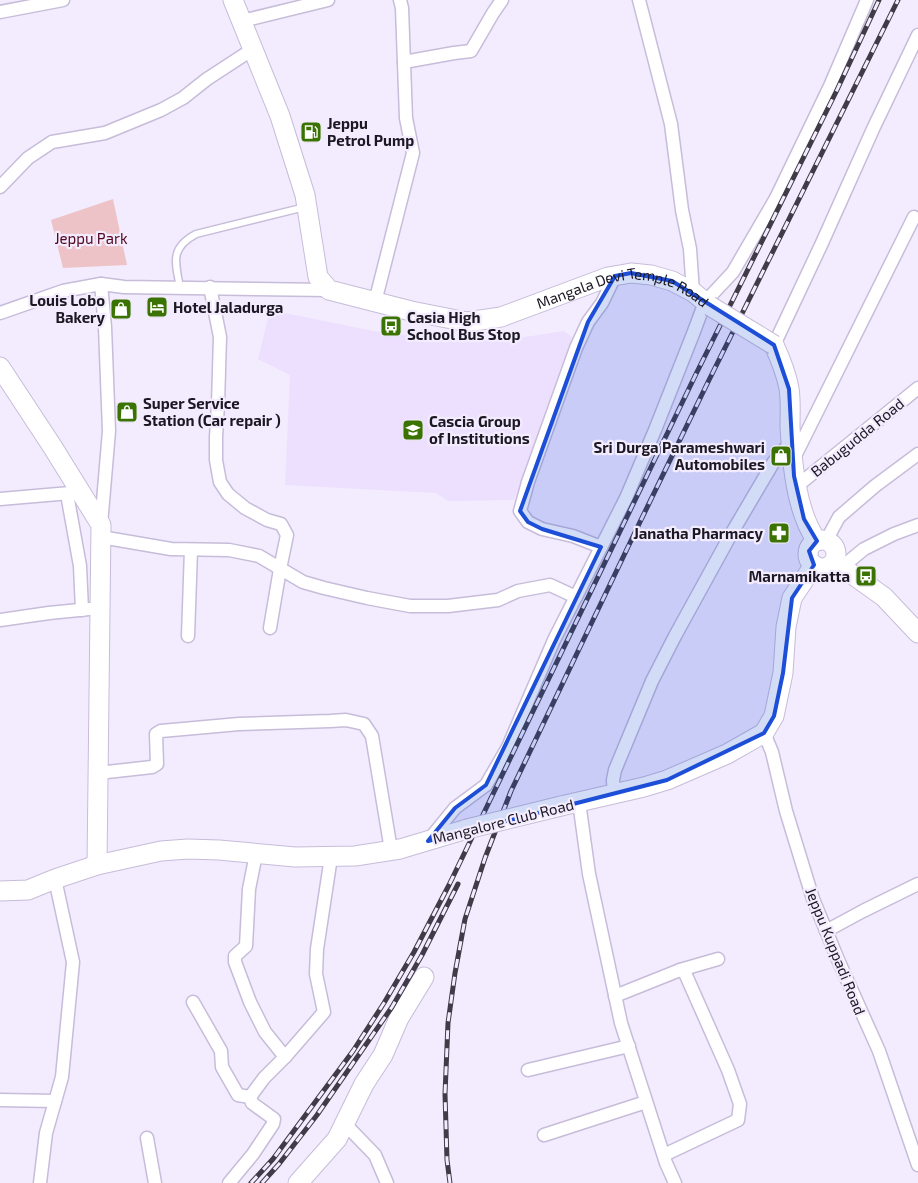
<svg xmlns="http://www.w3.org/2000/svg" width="918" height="1183" viewBox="0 0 918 1183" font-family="'Exo 2',sans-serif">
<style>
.built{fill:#ece0fe}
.green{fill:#eec3c8}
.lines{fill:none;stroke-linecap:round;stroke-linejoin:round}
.lane-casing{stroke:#c7bcd9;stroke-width:9}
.street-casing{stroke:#c7bcd9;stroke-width:15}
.secondary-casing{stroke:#c7bcd9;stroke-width:21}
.lane{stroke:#fff;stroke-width:6}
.street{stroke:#fff;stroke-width:12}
.secondary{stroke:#fff;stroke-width:19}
.rail-casing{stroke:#3f3b47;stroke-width:5}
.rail{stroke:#f3ecfe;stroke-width:3;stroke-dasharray:9;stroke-linecap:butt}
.secondary-bridge-casing{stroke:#c7bcd9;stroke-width:21;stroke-linecap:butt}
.secondary-bridge{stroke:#fff;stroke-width:19}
.marked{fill:#1d4ed8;fill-opacity:0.2;stroke:#1d4ed8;stroke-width:4;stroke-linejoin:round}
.labels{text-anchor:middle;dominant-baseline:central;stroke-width:4.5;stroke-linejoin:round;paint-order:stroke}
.poi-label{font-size:15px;font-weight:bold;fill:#1c1823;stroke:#f3ecfe;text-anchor:start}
.park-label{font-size:15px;fill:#51061d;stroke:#f3ecfe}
.street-label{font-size:15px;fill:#1c1823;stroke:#f3ecfe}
</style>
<rect width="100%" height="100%" fill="#f3ecfe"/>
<path class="built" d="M270 310 384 333 462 340 512 339 564 331 572 337 514 500 448 501 436 493 285 485 290 375 258 359Z"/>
<path class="green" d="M113 199 127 265 63 268 51 220Z"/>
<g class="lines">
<g class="lane-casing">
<path id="lane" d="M180 287C175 262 170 248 196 234L305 207"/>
</g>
<g class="street-casing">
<g id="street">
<path d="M639 0 671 124 682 210 690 249 693 292"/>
<path d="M0 12 63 0"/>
<path d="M242 21 328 0"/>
<path d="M404 62 454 53 471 51 493 13 502 0"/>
<path d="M0 187 28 158 52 142 105 133 161 110 183 98 207 79 253 49"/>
<path d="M101 284 105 327 109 431 101 525"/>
<path d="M210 287 220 337 218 404 216 437V460L220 482 228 494 245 508 267 520 281 524 287 535 280 569 270 628"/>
<path d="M375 302 413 153 406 118 402 8 400 0"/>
<path d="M0 313 63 291 101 284 124 287 329 290"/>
<path d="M774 345 822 243 873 129 918 35"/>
<path d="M793 460 914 217"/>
<path d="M797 486 918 388"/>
<path d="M67 494 80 566 82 610"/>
<path d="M0 499 70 493 75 492"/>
<path d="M101 537 171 549 229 550 259 556 303 582 324 588 367 598 410 606H448L498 600 518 591 550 585 576 597"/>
<path d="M826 541 839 517 875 486 918 454"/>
<path d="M601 547 573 536 542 529 528 522 520 511 528 482 576 348 588 322 602 303 615 276"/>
<path d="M842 567 864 549 894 534 918 525"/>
<path d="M0 620 49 613 89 609"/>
<path d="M188 636 191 550"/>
<path d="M764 733 772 752 786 811 813 899 839 962 879 1051 918 1165"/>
<path d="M98 773 152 767 157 764 156 734 161 731 239 724 330 721 346 720 364 724 372 736 391 850"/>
<path d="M614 794 613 780 615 770 652 681 675 636 730 536 773 463 791 442"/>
<path d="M579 802 589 874 621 1023 666 1163 675 1183"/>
<path d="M428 841 455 808 486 785 508 747 554 640 626 498 655 430 693 334 705 302 733 272 776 198 830 86 867 0"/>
<path d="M256 854 249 889 246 946 235 956V962L250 1002 265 1032 285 1057"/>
<path d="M826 931 863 911 918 884"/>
<path d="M680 970 718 959"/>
<path d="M615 996 680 970 685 973 728 1070 740 1104 738 1120 664 1155"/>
<path d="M193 1002 221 1051 222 1067 238 1095 250 1097"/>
<path d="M528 1070 629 1046"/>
<path d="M250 1097 264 1078 285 1057 324 1012 316 974 317 949 331 857"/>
<path d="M0 1100 55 1101"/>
<path d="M344 1123 375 1155 387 1183"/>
<path d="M544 1135 646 1102"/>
<path d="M147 1138 155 1183"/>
<path d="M40 1183 46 1133 62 1077 73 962 55 879"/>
<path d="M229 1183 253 1154 273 1124 274 1119 252 1103 250 1097"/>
</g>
</g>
<g class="secondary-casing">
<g id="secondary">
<path id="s1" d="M233 0 280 116 305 195 318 277 329 290 411 311 467 322 501 317 608 277 631 273 651 275 672 281 693 292 710 306"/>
<path d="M774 345C780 358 786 373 789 388 791 401 790 414 790 427 792 462 796 512 817 541"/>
<path d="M0 367 52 446 101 525 97 865"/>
<circle cx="822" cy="554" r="14"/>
<path d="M832 564 842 567 884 597 918 633"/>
<path d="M561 806 644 787 667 780 727 754 764 733 774 716 783 673 786 627 792 598 814 565"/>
<path d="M0 891 28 890 55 879 97 865 161 851 188 849 219 850 295 857 355 856 400 849 467 829"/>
<path d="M298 1183 337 1139 364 1084 383 1055 399 1018 424 977"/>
</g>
</g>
<use href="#lane" class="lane"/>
<use href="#street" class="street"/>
<use href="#secondary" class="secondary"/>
<g class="rail-casing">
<g id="rail">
<path d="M251 1183 273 1159 353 1051 384 1003 414 952 449 885 696 374 836 92 879 0"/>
<path d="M262 1183 279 1164 317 1115 392 1007 422 955 458 884"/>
<path d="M450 1183 447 1160 445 1094 448 1023 455 973 465 919 485 858 511 791 639 524 709 380 898 0"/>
</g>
</g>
<use href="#rail" class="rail"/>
<g class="secondary-bridge-casing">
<g id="secondary-bridge">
<path d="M710 306 774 345"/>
<path d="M467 829 561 806"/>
</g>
</g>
<use href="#secondary-bridge" class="secondary-bridge"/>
</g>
<path class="marked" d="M631 273 672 281 774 345 789 389 794 476 804 519 817 541 809 551 814 565 792 598 783 673 774 716 764 733 667 780 428 841 455 808 486 785 601 547 542 529 528 522 520 511 588 322 615 276Z"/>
<defs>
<g id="fuel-square" transform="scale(1.125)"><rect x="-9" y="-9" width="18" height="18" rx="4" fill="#3b7302" stroke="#f3ecfe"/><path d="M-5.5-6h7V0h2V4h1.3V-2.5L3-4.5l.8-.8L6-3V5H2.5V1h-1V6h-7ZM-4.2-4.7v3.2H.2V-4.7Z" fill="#fff"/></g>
<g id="hotel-square" transform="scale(1.125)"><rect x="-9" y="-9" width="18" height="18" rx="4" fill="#3b7302" stroke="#f3ecfe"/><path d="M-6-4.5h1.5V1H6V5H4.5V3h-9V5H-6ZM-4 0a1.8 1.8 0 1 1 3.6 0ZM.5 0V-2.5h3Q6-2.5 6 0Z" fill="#fff"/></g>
<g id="shop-square" transform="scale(1.125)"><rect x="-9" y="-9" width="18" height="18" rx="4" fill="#3b7302" stroke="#f3ecfe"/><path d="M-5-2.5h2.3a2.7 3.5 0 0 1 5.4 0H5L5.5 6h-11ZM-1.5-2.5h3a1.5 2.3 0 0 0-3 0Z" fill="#fff"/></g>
<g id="bus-square" transform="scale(1.125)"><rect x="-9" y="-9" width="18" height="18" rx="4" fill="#3b7302" stroke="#f3ecfe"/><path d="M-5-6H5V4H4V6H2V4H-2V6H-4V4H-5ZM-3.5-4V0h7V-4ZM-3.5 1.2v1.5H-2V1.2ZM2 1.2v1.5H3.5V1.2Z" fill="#fff"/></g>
<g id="school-square" transform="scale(1.125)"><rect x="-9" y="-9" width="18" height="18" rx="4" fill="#3b7302" stroke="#f3ecfe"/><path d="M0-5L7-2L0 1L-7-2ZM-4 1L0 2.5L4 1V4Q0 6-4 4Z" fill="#fff"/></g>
<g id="pharmacy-square" transform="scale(1.125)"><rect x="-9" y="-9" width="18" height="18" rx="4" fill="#3b7302" stroke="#f3ecfe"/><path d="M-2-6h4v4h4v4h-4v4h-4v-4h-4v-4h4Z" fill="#fff"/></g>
</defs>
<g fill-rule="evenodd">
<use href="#fuel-square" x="311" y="132"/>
<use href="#hotel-square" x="157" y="307"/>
<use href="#shop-square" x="121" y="309"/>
<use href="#bus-square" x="391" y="326"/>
<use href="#shop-square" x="127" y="412"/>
<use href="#school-square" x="413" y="430"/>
<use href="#shop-square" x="781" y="456"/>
<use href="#pharmacy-square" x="779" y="533"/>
<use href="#bus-square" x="866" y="576"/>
</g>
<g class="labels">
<g class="poi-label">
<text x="327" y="123">Jeppu<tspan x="327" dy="17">Petrol Pump</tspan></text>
<text x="105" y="300" text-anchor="end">Louis Lobo<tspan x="105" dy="17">Bakery</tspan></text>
<text x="173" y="307">Hotel Jaladurga</text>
<text x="407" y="317">Casia High<tspan x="407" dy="17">School Bus Stop</tspan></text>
<text x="143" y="403">Super Service<tspan x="143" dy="17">Station (Car repair )</tspan></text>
<text x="429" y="421">Cascia Group<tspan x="429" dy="17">of Institutions</tspan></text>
<text x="765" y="447" text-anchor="end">Sri Durga Parameshwari<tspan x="765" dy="17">Automobiles</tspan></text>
<text x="763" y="533" text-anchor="end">Janatha Pharmacy</text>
<text x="850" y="576" text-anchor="end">Marnamikatta</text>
</g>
<g class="park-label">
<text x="91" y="238">Jeppu Park</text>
</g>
<g class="street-label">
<text stroke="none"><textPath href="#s1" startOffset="614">Mangala Devi Temple Road</textPath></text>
<text transform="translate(857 437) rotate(-39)">Babugudda Road</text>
<text transform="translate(503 821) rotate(-14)">Mangalore Club Road</text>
<text transform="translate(836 951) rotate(68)">Jeppu Kuppadi Road</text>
</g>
</g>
</svg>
